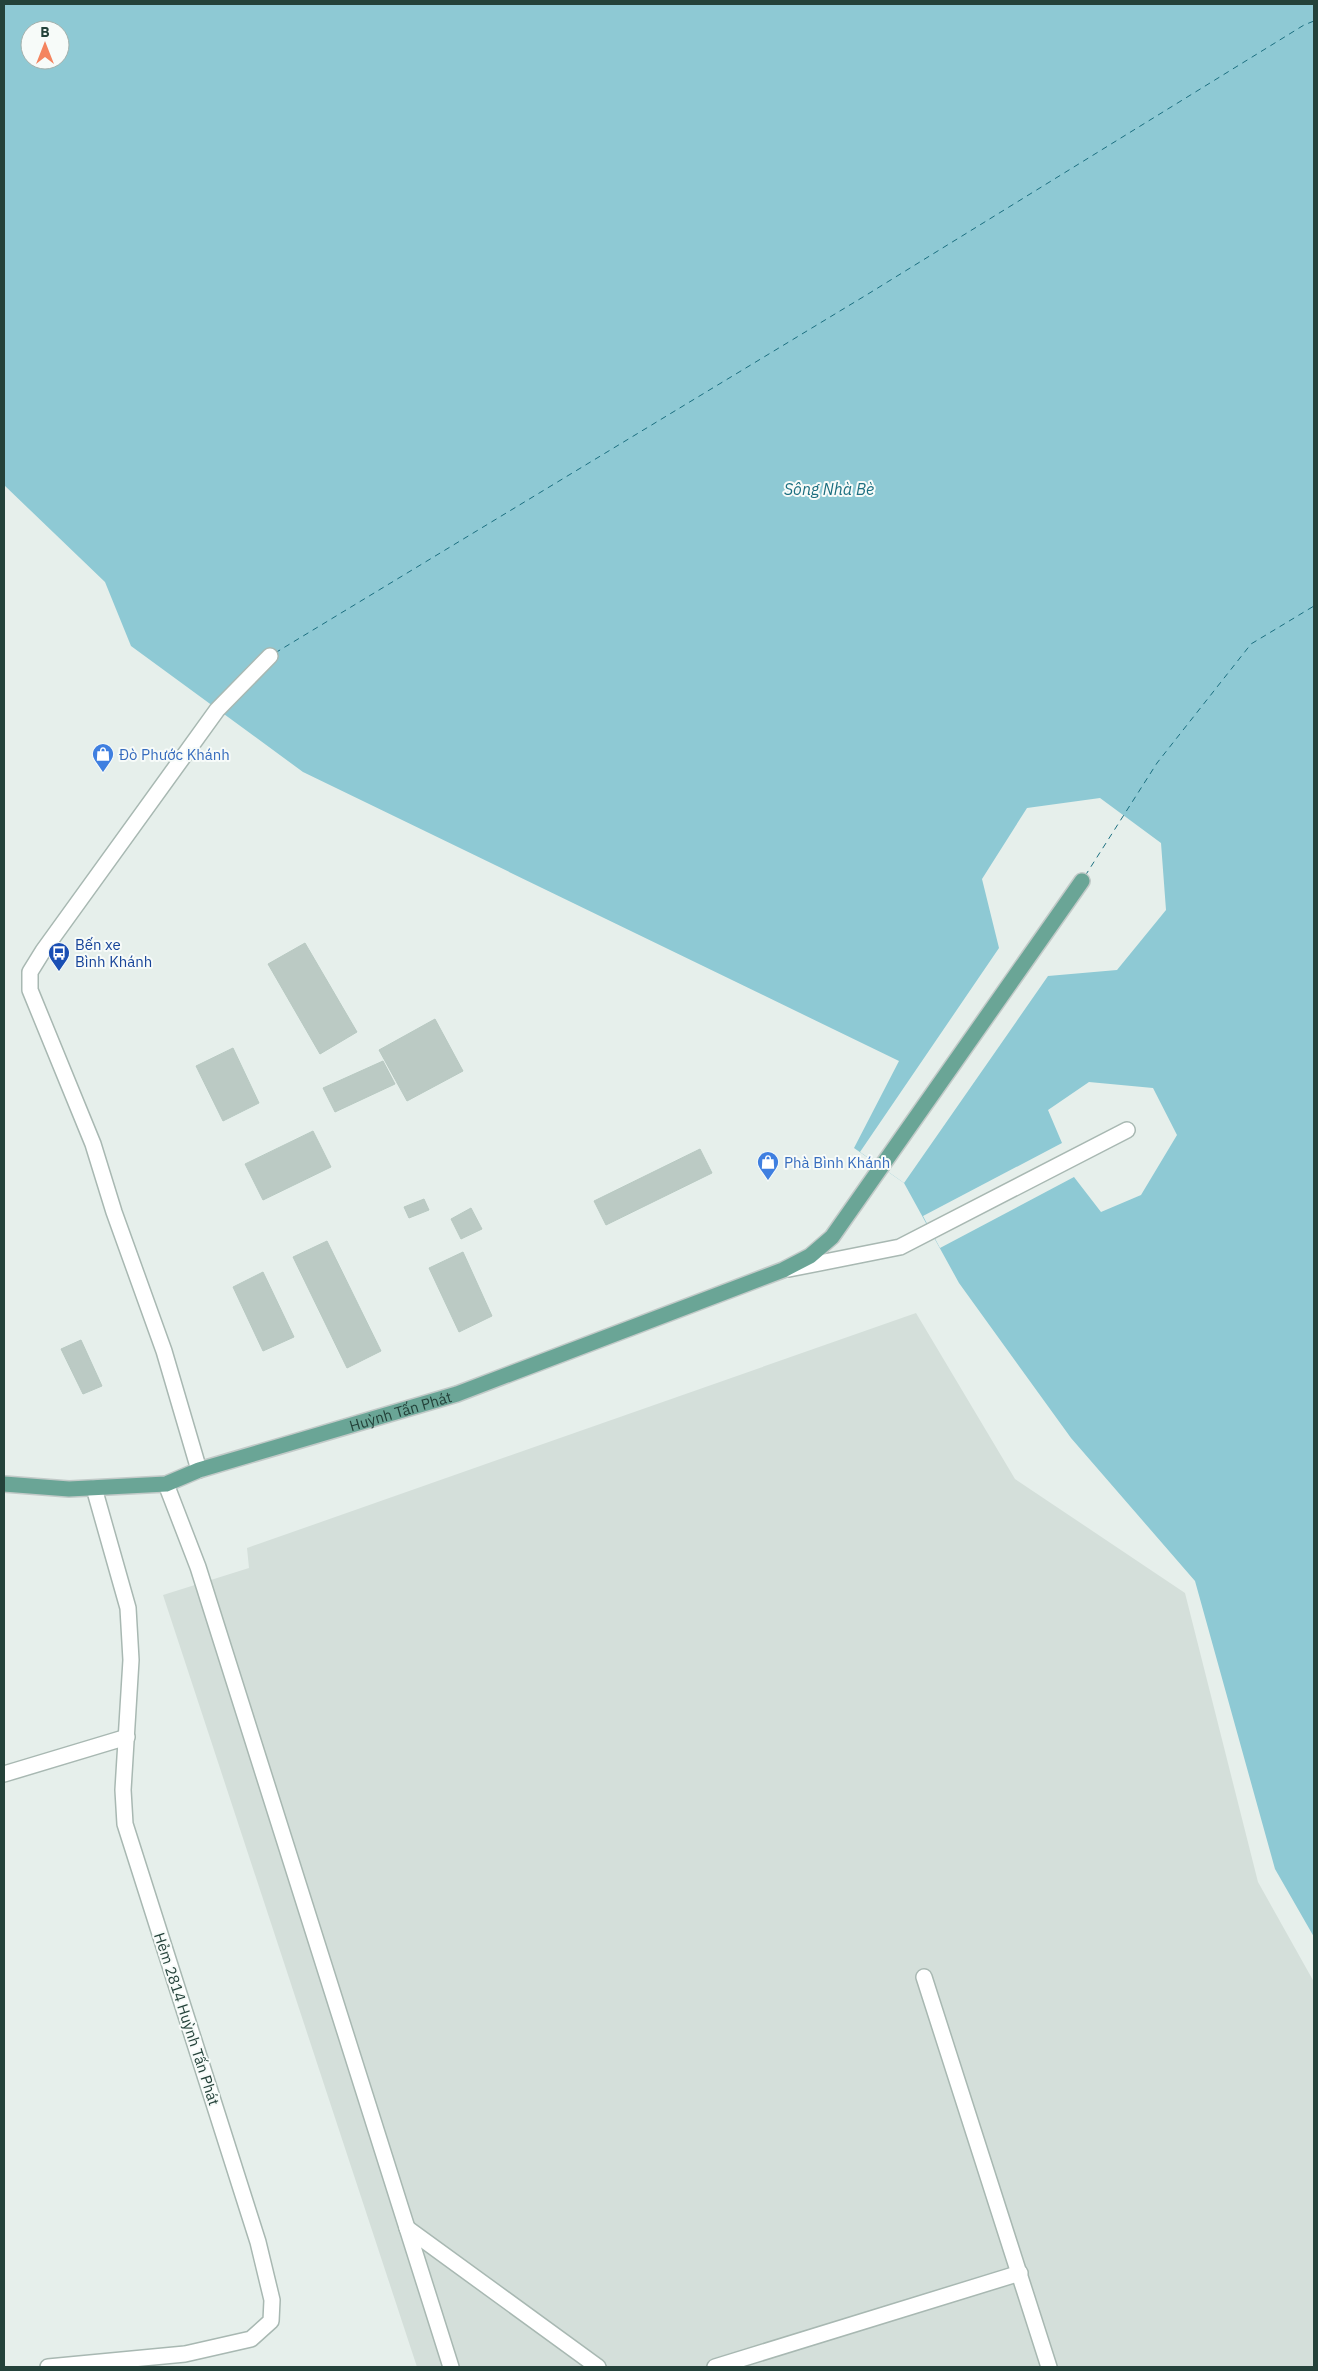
<svg xmlns="http://www.w3.org/2000/svg" width="1318" height="2371" viewBox="0 0 1318 2371" font-family="'IBM Plex Sans',sans-serif">
<style>
.built{fill:#d4dfda}
.water{fill:#8ec9d4;fill-rule:evenodd}
.pier{fill:#e6efeb}
.lines{fill:none;stroke-linecap:round;stroke-linejoin:round}
.ferry{stroke:#1c6f80;stroke-width:1;stroke-dasharray:6 5;stroke-linecap:butt}
.building{fill:#bbcac4;stroke:#b8c9c2}
.service-casing{stroke:#a8b8b2;stroke-width:18}
.minor-casing{stroke:#a8b8b2;stroke-width:18}
.primary-casing{stroke:#c2cac8;stroke-width:18}
.service{stroke:#fff;stroke-width:15}
.minor{stroke:#fff;stroke-width:15}
.primary{stroke:#6aa596;stroke-width:15}
.labels{text-anchor:middle;dominant-baseline:central;stroke-width:4;stroke-linejoin:round;paint-order:stroke}
.shop-label{font-size:15px;fill:#366cbe;stroke:#f7fbf9;text-anchor:start}
.transit-label{font-size:15px;fill:#164399;stroke:#f7fbf9;text-anchor:start}
.street-label{font-size:15px;fill:#24423a;stroke:#f7fbf9}
.water-label{font-size:16px;font-style:italic;fill:#1c6f80;stroke:#f7fbf9}
</style>
<rect width="100%" height="100%" fill="#e6efeb"/>
<path class="built" d="M916 1313 1015 1479 1185 1593 1258 1882 1314 1982V2367H417L163 1595 249 1568 247 1548Z"/>
<path class="water" d="M4 4H1314V1937L1275 1869 1195 1581 1071 1438 959 1283 904 1183 854 1148 899 1061 303 772 131 646 105 582 4 485ZM30 30H60V60H30Z"/>
<g class="pier">
<path d="M1100 798 1161 843 1166 910 1117 970 1048 976 904 1183 860 1152 999 948 982 879 1027 808Z"/>
<path d="M1089 1082 1153 1088 1177 1135 1141 1195 1101 1212 1074 1177 940 1248 923 1216 1062 1143 1048 1110Z"/>
</g>
<g class="lines">
<g class="ferry">
<path d="M275 653 868 294 1304 25 1314 21"/>
<path d="M1085 876 1157 763 1251 644 1314 606"/>
</g>
</g>
<g class="building">
<path d="M305 943 357 1032 320 1054 268 964Z"/>
<path d="M435 1019 463 1071 407 1101 379 1050Z"/>
<path d="M233 1048 259 1103 223 1121 196 1066Z"/>
<path d="M383 1061 395 1084 335 1112 323 1088Z"/>
<path d="M313 1131 331 1167 263 1200 245 1164Z"/>
<path d="M700 1149 712 1173 606 1225 594 1201Z"/>
<path d="M424 1199 429 1210 409 1218 404 1207Z"/>
<path d="M471 1208 482 1229 461 1239 451 1219Z"/>
<path d="M327 1241 381 1351 347 1368 293 1257Z"/>
<path d="M463 1252 492 1316 459 1332 429 1268Z"/>
<path d="M263 1272 294 1337 263 1351 233 1287Z"/>
<path d="M81 1340 102 1386 83 1394 61 1349Z"/>
</g>
<g class="lines">
<g class="service-casing">
<path id="service" d="M789 1269 900 1247 1127 1130"/>
</g>
<g class="minor-casing">
<g id="minor">
<path d="M199 1470 164 1351 114 1212 93 1144 30 990V972L43 951 217 710 270 656"/>
<path d="M166 1484 198 1567 451 2367"/>
<path d="M4 1774 127 1737"/>
<path d="M924 1977 1049 2367"/>
<path d="M407 2228 598 2367"/>
<path d="M48 2367 185 2354 251 2339 271 2321 272 2300 258 2242 125 1824 123 1790 131 1660 128 1608 94 1488"/>
<path d="M715 2367 1020 2273"/>
</g>
</g>
<g class="primary-casing">
<g id="primary">
<path id="s1" d="M4 1484 69 1489 166 1484 199 1470 457 1394 783 1270 810 1256 832 1237 1082 881"/>
</g>
</g>
<use href="#service" class="service"/>
<use href="#minor" class="minor"/>
<use href="#primary" class="primary"/>
</g>
<defs>
<g id="shop-pin" transform="scale(1.125)"><path d="M0 17L-7.5 6A9.5 9.5 0 1 1 7.5 6Z" fill="#3f7fe0" stroke="#f7fbf9"/><path d="M-5-2.5h2.3a2.7 3.5 0 0 1 5.4 0H5L5.5 6h-11ZM-1.5-2.5h3a1.5 2.3 0 0 0-3 0Z" fill="#fff"/></g>
<g id="bus-pin" transform="scale(1.125)"><path d="M0 17L-7.5 6A9.5 9.5 0 1 1 7.5 6Z" fill="#1a4fb4" stroke="#f7fbf9"/><path d="M-5-6H5V4H4V6H2V4H-2V6H-4V4H-5ZM-3.5-4V0h7V-4ZM-3.5 1.2v1.5H-2V1.2ZM2 1.2v1.5H3.5V1.2Z" fill="#fff"/></g>
</defs>
<g fill-rule="evenodd">
<use href="#shop-pin" x="103" y="754"/>
<use href="#bus-pin" x="59" y="953"/>
<use href="#shop-pin" x="768" y="1162"/>
</g>
<g class="labels">
<g class="shop-label">
<text x="119" y="754">Đò Phước Khánh</text>
<text x="784" y="1162">Phà Bình Khánh</text>
</g>
<g class="transit-label">
<text x="75" y="944">Bến xe<tspan x="75" dy="17">Bình Khánh</tspan></text>
</g>
<g class="street-label">
<text stroke="none"><textPath href="#s1" startOffset="408">Huỳnh Tấn Phát</textPath></text>
<text transform="translate(187 2019) rotate(72)">Hẻm 2814 Huỳnh Tấn Phát</text>
</g>
<g class="water-label">
<text x="829" y="489">Sông Nhà Bè</text>
</g>
</g>
<rect width="1318" height="2371" fill="none" stroke="#24423a" stroke-width="10"/>
<g transform="translate(45 45)"><circle r="24" fill="#f7fbf9" stroke="#a3b1ad"/>
<path d="M0-4L9 19L0 12L-9 19Z" fill="#f4845f"/>
<text y="-8" font-size="14" font-weight="bold" text-anchor="middle" fill="#24423a">B</text>
</g>
</svg>
